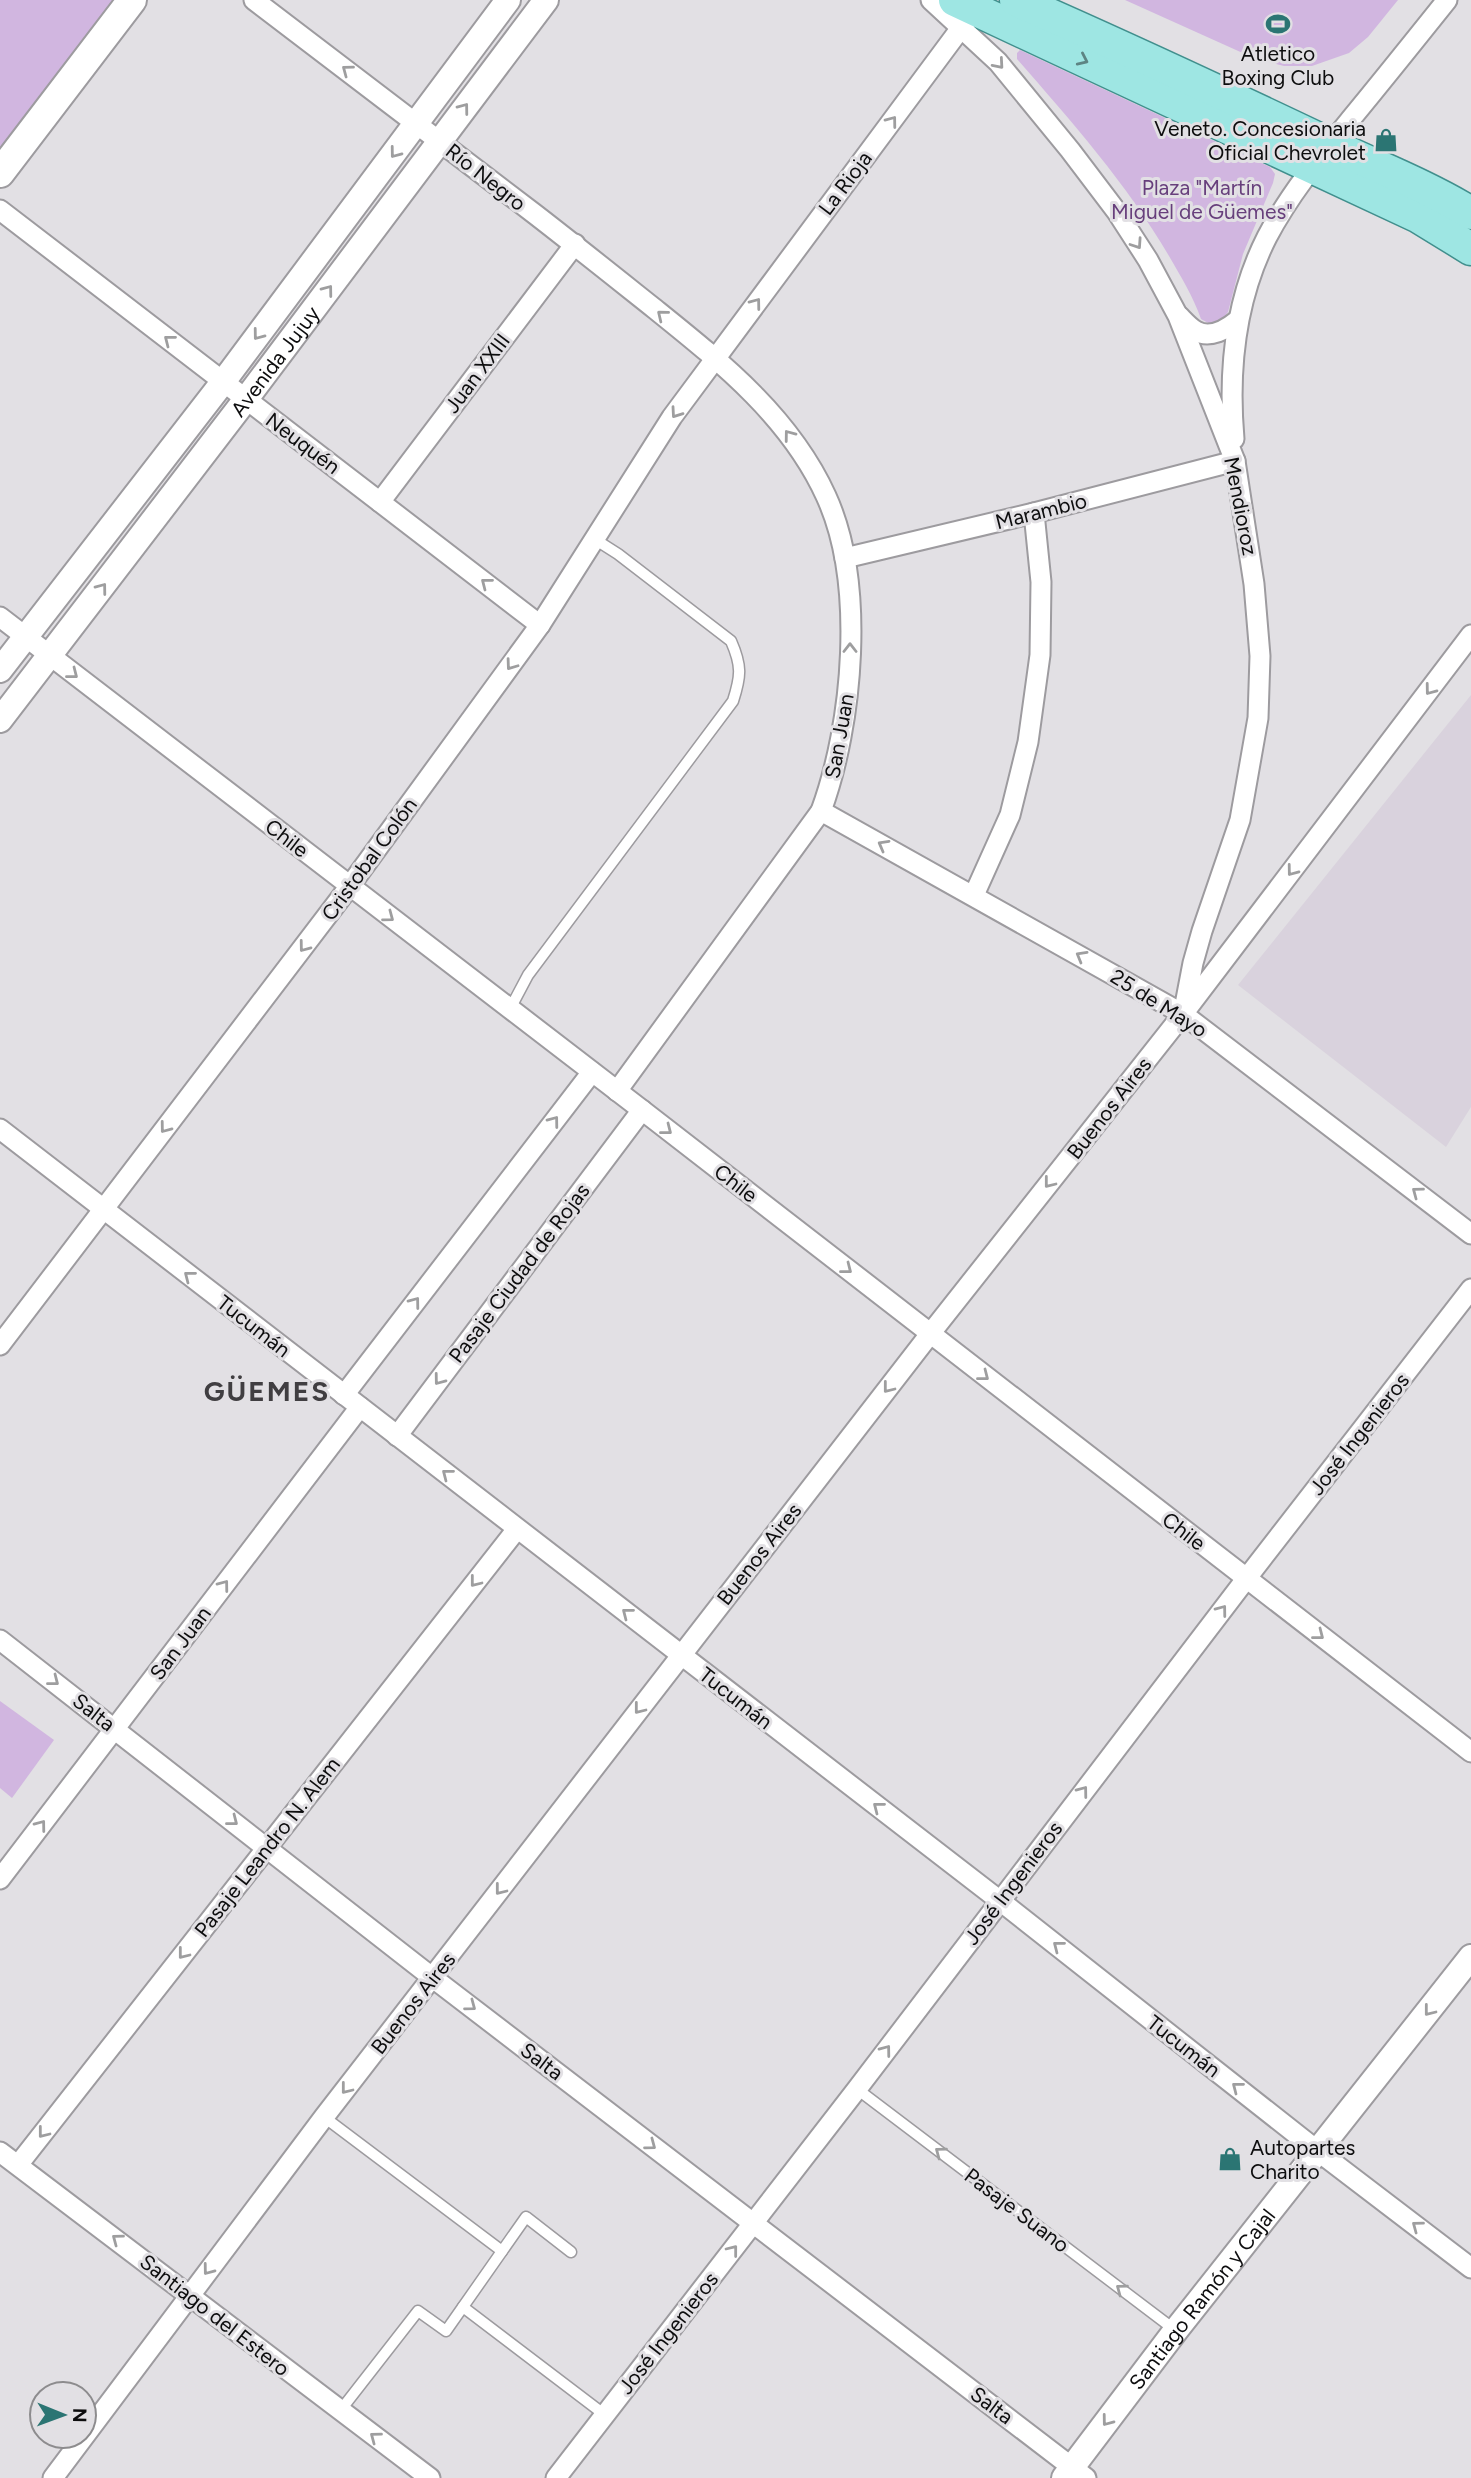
<svg xmlns="http://www.w3.org/2000/svg" width="1471" height="2478" viewBox="0 0 1471 2478" font-family="Figtree,sans-serif">
<style>
.built{fill:#d9d2dd}
.green{fill:#d1b6e0}
.lines{fill:none;stroke-linecap:round;stroke-linejoin:round}
.service-casing{stroke:#9d9b9f;stroke-width:13}
.minor-casing{stroke:#9d9b9f;stroke-width:23}
.tertiary-casing{stroke:#9d9b9f;stroke-width:28}
.secondary-casing{stroke:#9d9b9f;stroke-width:32}
.primary-casing{stroke:#418f8d;stroke-width:35}
.service{stroke:#fff;stroke-width:10}
.minor{stroke:#fff;stroke-width:19}
.tertiary{stroke:#fff;stroke-width:24}
.secondary{stroke:#fff;stroke-width:28}
.primary{stroke:#9ee6e3;stroke-width:32}
.oneway{stroke:#5d8483}
.oneway2{stroke:#9e9e9f}
.labels{text-anchor:middle;dominant-baseline:central;stroke-width:6;stroke-linejoin:round;paint-order:stroke}
.poi-label{font-size:21px;fill:#0d0d0e;stroke:#e2e0e4}
.street-label{font-size:21px;fill:#0d0d0e;stroke:#e2e0e4}
.park-label{font-size:21px;fill:#673f7c;stroke:#e2e0e4}
.district-label{font-size:28px;font-weight:bold;letter-spacing:2px;fill:#403e41;stroke:#e2e0e4}
</style>
<rect width="100%" height="100%" fill="#e2e0e4"/>
<path class="built" d="M1471 695V1107L1446 1147 1238 985Z"/>
<g class="green">
<path d="M0 0H122L0 160Z"/>
<path d="M1125 0H1398L1368 37 1349 53 1312 66H1284L1256 59Z"/>
<path d="M1020 50 1270 167 1275 174 1273 183 1243 254 1228 312 1221 321 1210 324 1201 319C1193 296 1181 277 1169 256 1127 184 1072 122 1017 59V53Z"/>
<path d="M0 1701 54 1740 12 1798 0 1788Z"/>
</g>
<g class="lines">
<g class="service-casing">
<g id="service">
<path d="M510 1009 528 975 733 701C741 676 742 666 731 641L618 554 596 540"/>
<path d="M857 2089 1175 2330"/>
<path d="M324 2117 502 2251"/>
<path d="M463 2307 605 2415"/>
<path d="M340 2411 418 2311 446 2331 526 2217 571 2252"/>
</g>
</g>
<g class="minor-casing">
<g id="minor">
<path d="M254 0C348 71 442 143 536 215 576 246 616 278 655 309 722 363 790 417 826 496 866 583 853 724 821 811L617 1091"/>
<path d="M931 0 998 62 1070 150 1117 212 1148 260 1178 316 1235 461 1254 584 1260 656 1258 718 1240 820 1202 931 1193 963 1184 1010"/>
<path d="M0 210 540 625"/>
<path d="M1179 316C1184 321 1190 328 1196 331 1210 339 1227 329 1238 320"/>
<path d="M1234 439C1228 370 1235 300 1267 237 1289 195 1320 157 1350 120 1383 80 1415 40 1447 0"/>
<path d="M380 502 575 244"/>
<path d="M845 558 1034 513 1235 461"/>
<path d="M0 617 642 1110 1471 1752"/>
<path d="M821 811 1183 1014 1471 1234"/>
<path d="M974 895 1010 815 1028 742 1040 655 1041 582 1034 513"/>
<path d="M0 1129 999 1900 1319 2152 1471 2268"/>
<path d="M0 1345 349 887 540 625 672 417 975 9"/>
<path d="M344 1395 592 1072"/>
<path d="M397 1436 642 1110"/>
<path d="M0 1640 433 1978 1086 2478"/>
<path d="M0 1879 360 1407"/>
<path d="M0 2152 430 2478"/>
<path d="M18 2165 517 1529"/>
<path d="M53 2478 324 2117 930 1334 1183 1014 1471 635"/>
<path d="M556 2478 857 2089 1246 1579 1471 1289"/>
</g>
</g>
<g class="tertiary-casing">
<g id="tertiary">
<path d="M0 670 223 382 508 0"/>
<path id="s1" d="M0 720 246 399 546 0"/>
<path id="s2" d="M1064 2478 1176 2330 1471 1957"/>
</g>
</g>
<g class="secondary-casing">
<path id="secondary" d="M0 173 132 0"/>
</g>
<g class="primary-casing">
<g id="primary">
<path d="M955 0 1419 217 1471 249"/>
<path d="M1016 0C1121 46 1224 94 1327 143 1375 166 1425 185 1471 213"/>
</g>
</g>
<use href="#service" class="service"/>
<use href="#minor" class="minor"/>
<use href="#tertiary" class="tertiary"/>
<use href="#secondary" class="secondary"/>
<use href="#primary" class="primary"/>
</g>
<defs><path id="oneway-chevron" d="M-2-3.5L2.5 0L-2 3.5" fill="none" stroke-width="1.6" stroke-linecap="round" stroke-linejoin="round" transform="scale(1.75)"/></defs>
<use class="oneway" href="#oneway-chevron" transform="translate(1083 60) rotate(25)"/>
<g class="oneway2">
<use href="#oneway-chevron" transform="translate(999 64) rotate(49)"/>
<use href="#oneway-chevron" transform="translate(347 70) rotate(-143)"/>
<use href="#oneway-chevron" transform="translate(464 108) rotate(-53)"/>
<use href="#oneway-chevron" transform="translate(892 121) rotate(-53)"/>
<use href="#oneway-chevron" transform="translate(395 153) rotate(127)"/>
<use href="#oneway-chevron" transform="translate(1137 244) rotate(56)"/>
<use href="#oneway-chevron" transform="translate(328 290) rotate(-53)"/>
<use href="#oneway-chevron" transform="translate(756 303) rotate(-53)"/>
<use href="#oneway-chevron" transform="translate(662 315) rotate(-141)"/>
<use href="#oneway-chevron" transform="translate(258 335) rotate(127)"/>
<use href="#oneway-chevron" transform="translate(169 340) rotate(-142)"/>
<use href="#oneway-chevron" transform="translate(676 413) rotate(125)"/>
<use href="#oneway-chevron" transform="translate(789 435) rotate(-127)"/>
<use href="#oneway-chevron" transform="translate(486 583) rotate(-142)"/>
<use href="#oneway-chevron" transform="translate(102 588) rotate(-53)"/>
<use href="#oneway-chevron" transform="translate(850 648) rotate(-90)"/>
<use href="#oneway-chevron" transform="translate(511 665) rotate(126)"/>
<use href="#oneway-chevron" transform="translate(73 674) rotate(38)"/>
<use href="#oneway-chevron" transform="translate(1430 690) rotate(127)"/>
<use href="#oneway-chevron" transform="translate(883 845) rotate(-151)"/>
<use href="#oneway-chevron" transform="translate(1292 871) rotate(127)"/>
<use href="#oneway-chevron" transform="translate(389 917) rotate(37)"/>
<use href="#oneway-chevron" transform="translate(304 947) rotate(127)"/>
<use href="#oneway-chevron" transform="translate(1081 956) rotate(-150)"/>
<use href="#oneway-chevron" transform="translate(554 1121) rotate(-53)"/>
<use href="#oneway-chevron" transform="translate(165 1128) rotate(127)"/>
<use href="#oneway-chevron" transform="translate(667 1130) rotate(38)"/>
<use href="#oneway-chevron" transform="translate(1049 1183) rotate(128)"/>
<use href="#oneway-chevron" transform="translate(1417 1192) rotate(-143)"/>
<use href="#oneway-chevron" transform="translate(847 1269) rotate(38)"/>
<use href="#oneway-chevron" transform="translate(189 1276) rotate(-142)"/>
<use href="#oneway-chevron" transform="translate(415 1302) rotate(-53)"/>
<use href="#oneway-chevron" transform="translate(984 1376) rotate(38)"/>
<use href="#oneway-chevron" transform="translate(439 1380) rotate(127)"/>
<use href="#oneway-chevron" transform="translate(888 1388) rotate(128)"/>
<use href="#oneway-chevron" transform="translate(447 1474) rotate(-142)"/>
<use href="#oneway-chevron" transform="translate(475 1582) rotate(128)"/>
<use href="#oneway-chevron" transform="translate(224 1585) rotate(-53)"/>
<use href="#oneway-chevron" transform="translate(1222 1610) rotate(-53)"/>
<use href="#oneway-chevron" transform="translate(627 1613) rotate(-142)"/>
<use href="#oneway-chevron" transform="translate(1319 1635) rotate(38)"/>
<use href="#oneway-chevron" transform="translate(54 1681) rotate(38)"/>
<use href="#oneway-chevron" transform="translate(639 1709) rotate(128)"/>
<use href="#oneway-chevron" transform="translate(1083 1791) rotate(-53)"/>
<use href="#oneway-chevron" transform="translate(878 1807) rotate(-142)"/>
<use href="#oneway-chevron" transform="translate(233 1821) rotate(38)"/>
<use href="#oneway-chevron" transform="translate(41 1825) rotate(-53)"/>
<use href="#oneway-chevron" transform="translate(500 1890) rotate(128)"/>
<use href="#oneway-chevron" transform="translate(1058 1946) rotate(-142)"/>
<use href="#oneway-chevron" transform="translate(183 1954) rotate(128)"/>
<use href="#oneway-chevron" transform="translate(471 2006) rotate(37)"/>
<use href="#oneway-chevron" transform="translate(1429 2011) rotate(128)"/>
<use href="#oneway-chevron" transform="translate(886 2050) rotate(-53)"/>
<use href="#oneway-chevron" transform="translate(1237 2087) rotate(-142)"/>
<use href="#oneway-chevron" transform="translate(346 2089) rotate(128)"/>
<use href="#oneway-chevron" transform="translate(43 2133) rotate(128)"/>
<use href="#oneway-chevron" transform="translate(651 2145) rotate(37)"/>
<use href="#oneway-chevron" transform="translate(940 2152) rotate(-143)"/>
<use href="#oneway-chevron" transform="translate(1417 2226) rotate(-143)"/>
<use href="#oneway-chevron" transform="translate(117 2239) rotate(-143)"/>
<use href="#oneway-chevron" transform="translate(733 2250) rotate(-52)"/>
<use href="#oneway-chevron" transform="translate(208 2270) rotate(127)"/>
<use href="#oneway-chevron" transform="translate(1121 2289) rotate(-143)"/>
<use href="#oneway-chevron" transform="translate(1107 2421) rotate(127)"/>
<use href="#oneway-chevron" transform="translate(375 2437) rotate(-143)"/>
</g>
<defs>
<g id="stadium-bare" transform="scale(1.89)"><path d="M0-5a6.5 5 0 1 0 0 10a6.5 5 0 1 0 0-10ZM-3.5-1.8h7v3.6h-7Z" fill="#2b7573" stroke="#e2e0e4" stroke-width="2.5" paint-order="stroke"/></g>
<g id="shop-bare" transform="scale(1.89)"><path d="M-5-2.5h2.3a2.7 3.5 0 0 1 5.4 0H5L5.5 6h-11ZM-1.5-2.5h3a1.5 2.3 0 0 0-3 0Z" fill="#2b7573" stroke="#e2e0e4" stroke-width="2.5" paint-order="stroke"/></g>
</defs>
<g fill-rule="evenodd">
<use href="#stadium-bare" x="1278" y="24"/>
<use href="#shop-bare" x="1386" y="140"/>
<use href="#shop-bare" x="1230" y="2159"/>
</g>
<g class="labels">
<g class="poi-label">
<text x="1278" y="53">Atletico<tspan x="1278" dy="24">Boxing Club</tspan></text>
<text x="1366" y="128" text-anchor="end">Veneto. Concesionaria<tspan x="1366" dy="24">Oficial Chevrolet</tspan></text>
<text x="1250" y="2147" text-anchor="start">Autopartes<tspan x="1250" dy="24">Charito</tspan></text>
</g>
<g class="street-label">
<text transform="translate(486 177) rotate(38)">Río Negro</text>
<text transform="translate(845 183) rotate(-53)">La Rioja</text>
<text stroke="none"><textPath href="#s1" startOffset="452">Avenida Jujuy</textPath></text>
<text transform="translate(477 373) rotate(-53)">Juan XXIII</text>
<text transform="translate(303 443) rotate(37)">Neuquén</text>
<text transform="translate(1241 506) rotate(79)">Mendioroz</text>
<text transform="translate(1041 511) rotate(-14)">Marambio</text>
<text transform="translate(839 736) rotate(-80)">San Juan</text>
<text transform="translate(287 838) rotate(38)">Chile</text>
<text transform="translate(369 859) rotate(-54)">Cristobal Colón</text>
<text transform="translate(1159 1003) rotate(32)">25 de Mayo</text>
<text transform="translate(1109 1108) rotate(-52)">Buenos Aires</text>
<text transform="translate(736 1183) rotate(38)">Chile</text>
<text transform="translate(519 1273) rotate(-53)">Pasaje Ciudad de Rojas</text>
<text transform="translate(254 1326) rotate(38)">Tucumán</text>
<text transform="translate(1359 1434) rotate(-52)">José Ingenieros</text>
<text transform="translate(1184 1531) rotate(38)">Chile</text>
<text transform="translate(759 1554) rotate(-52)">Buenos Aires</text>
<text transform="translate(180 1643) rotate(-53)">San Juan</text>
<text transform="translate(736 1698) rotate(38)">Tucumán</text>
<text transform="translate(94 1712) rotate(38)">Salta</text>
<text transform="translate(267 1847) rotate(-52)">Pasaje Leandro N. Alem</text>
<text transform="translate(1013 1883) rotate(-53)">José Ingenieros</text>
<text transform="translate(413 2003) rotate(-52)">Buenos Aires</text>
<text transform="translate(1184 2046) rotate(38)">Tucumán</text>
<text transform="translate(542 2061) rotate(37)">Salta</text>
<text transform="translate(1017 2210) rotate(37)">Pasaje Suano</text>
<text stroke="none"><textPath href="#s2" startOffset="226">Santiago Ramón y Cajal</textPath></text>
<text transform="translate(215 2315) rotate(38)">Santiago del Estero</text>
<text transform="translate(668 2333) rotate(-52)">José Ingenieros</text>
<text transform="translate(992 2405) rotate(37)">Salta</text>
</g>
<g class="park-label">
<text x="1202" y="187">Plaza "Martín<tspan x="1202" dy="24">Miguel de Güemes"</tspan></text>
</g>
<g class="district-label">
<text x="267" y="1391">GÜEMES</text>
</g>
</g>
<g transform="translate(63 2415) rotate(91)"><circle r="33" fill="#e2e0e4" stroke="#8d8c8e" stroke-width="2"/>
<path d="M0-5L12 26L0 18L-12 26Z" fill="#2b7573"/>
<text y="-10" font-size="19" font-weight="bold" text-anchor="middle" fill="#0d0d0e">N</text>
</g>
</svg>
